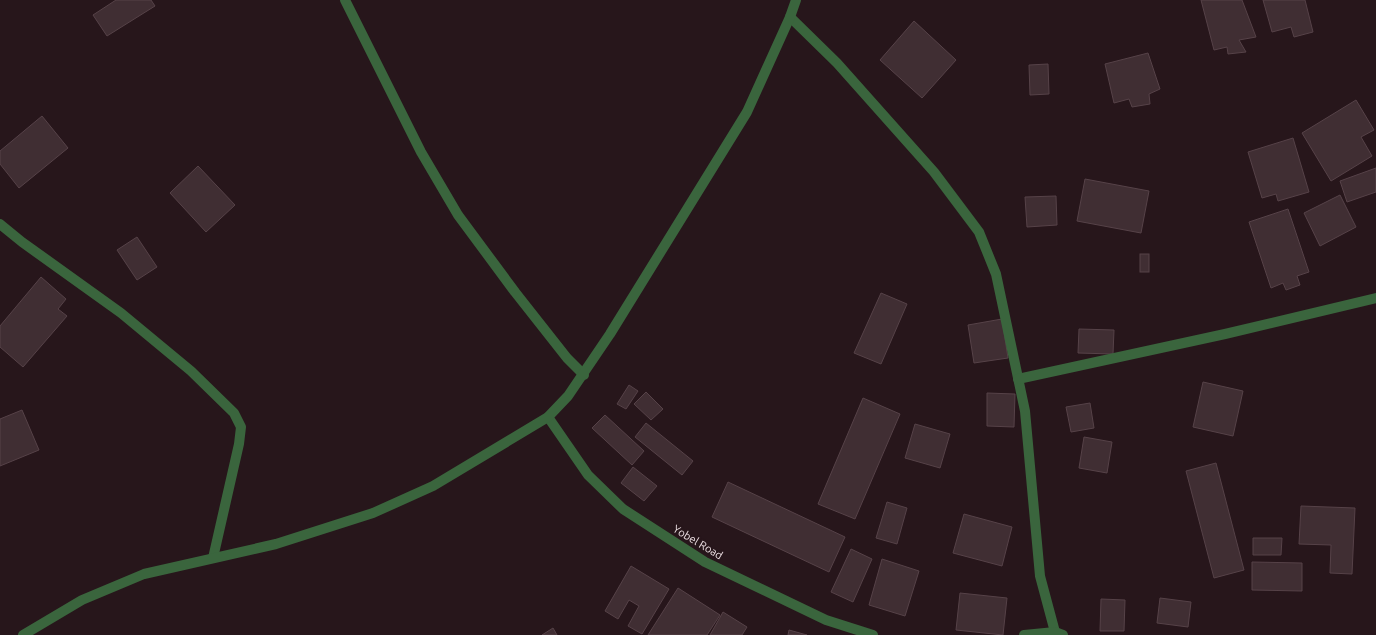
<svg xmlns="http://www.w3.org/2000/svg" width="1376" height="635" viewBox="0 0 1376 635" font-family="Ubuntu,sans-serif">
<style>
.building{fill:#402e33;stroke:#564248}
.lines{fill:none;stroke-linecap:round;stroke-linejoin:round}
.minor{stroke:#3a653d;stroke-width:10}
.labels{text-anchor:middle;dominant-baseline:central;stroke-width:4;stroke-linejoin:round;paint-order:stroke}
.street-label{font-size:11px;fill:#f1e4e8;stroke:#27161b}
</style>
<rect width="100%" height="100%" fill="#27161b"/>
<g class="building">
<path d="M116 0H151L155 6 107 36 93 15Z"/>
<path d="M1201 0H1242L1256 37 1239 40 1246 52 1228 54 1227 47 1214 50Z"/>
<path d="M1263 0H1305L1313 32 1294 37 1291 27 1272 32Z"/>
<path d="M914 21 956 60 922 98 880 60Z"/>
<path d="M1148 53 1160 89 1149 94 1150 104 1132 107 1129 99 1114 103 1105 64Z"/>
<path d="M1048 64 1049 94 1030 95 1029 65Z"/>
<path d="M1356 100 1374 130 1361 137 1372 156 1331 181 1302 133Z"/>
<path d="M42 116 68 148 19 188 0 164V151Z"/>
<path d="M1293 138 1309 192 1278 201 1276 194 1262 198 1248 152Z"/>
<path d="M198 166 235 205 206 232 170 193Z"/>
<path d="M1376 168V192L1347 202 1340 181Z"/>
<path d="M1085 179 1149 191 1141 233 1077 221Z"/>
<path d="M1340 195 1356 227 1320 246 1304 213Z"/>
<path d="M1056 196 1057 225 1027 227 1025 197Z"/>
<path d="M1288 209 1309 272 1297 276 1300 285 1286 290 1283 283 1271 288 1249 222Z"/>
<path d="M137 237 157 267 137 280 117 250Z"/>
<rect x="1140" y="254" width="9" height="18"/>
<path d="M41 277 66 299 58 309 67 316 23 367 0 347V326Z"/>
<path d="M881 293 907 304 881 364 854 353Z"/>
<path d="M1002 319 1008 358 974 363 968 325Z"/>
<path d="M1079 329 1114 330 1113 354 1078 353Z"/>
<path d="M1203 382 1243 391 1233 436 1193 427Z"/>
<path d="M629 385 638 391 626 409 617 404Z"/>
<path d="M646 392 663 409 651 420 634 404Z"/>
<path d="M987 393 1015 394 1014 427 987 426Z"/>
<path d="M863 398 900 414 855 519 818 504Z"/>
<path d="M1090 403 1094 428 1071 432 1066 407Z"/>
<path d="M22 410 39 450 0 466V419Z"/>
<path d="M605 415 644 451 632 465 592 428Z"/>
<path d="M646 423 693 461 682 475 635 437Z"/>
<path d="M915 424 950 434 940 468 905 458Z"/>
<path d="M1084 437 1112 442 1107 473 1079 468Z"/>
<path d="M1216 463 1244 570 1214 578 1186 471Z"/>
<path d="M633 467 657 486 644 501 621 483Z"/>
<path d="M728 482 845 537 829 572 712 517Z"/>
<path d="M887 502 907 508 897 544 876 538Z"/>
<path d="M1301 506 1355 508 1352 574 1330 573 1331 545 1299 544Z"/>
<path d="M964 514 1012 527 1002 566 953 553Z"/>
<path d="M1253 538H1282L1281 555H1253Z"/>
<path d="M851 549 872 559 853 602 831 592Z"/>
<path d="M882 559 919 571 905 616 869 605Z"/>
<path d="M1252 562 1302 563V591L1252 590Z"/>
<path d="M631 566 669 589 642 634 628 626 639 606 629 600 618 619 605 611Z"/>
<path d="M678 588 720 615 707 635H648Z"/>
<path d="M960 593 1007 598 1003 635 956 630Z"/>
<path d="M1160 598 1191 602 1188 627 1157 623Z"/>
<path d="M1101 599 1125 600 1124 631H1100Z"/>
<path d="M723 612 747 627 742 635H710Z"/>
<path d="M553 628 557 635H542Z"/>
<path d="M789 630 807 635H788Z"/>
</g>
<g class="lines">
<g class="minor">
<path d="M345 0 421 152 458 215 515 292 567 358 584 375"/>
<path d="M790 17 837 63 934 172 979 232 996 274 1025 411 1040 576 1055 632"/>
<path d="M0 224 22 242 121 313 191 371 234 413 241 427 239 444 213 558"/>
<path d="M1018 379 1225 334 1376 298"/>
<path d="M548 417 588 475 623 509 705 562 826 620 873 635"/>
<path d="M23 635 82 600 144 574 276 544 373 513 433 486 548 417 568 396 610 334 747 112 790 17 796 0"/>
<path d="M1024 635 1055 632 1063 635"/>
</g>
</g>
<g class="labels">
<g class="street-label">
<text transform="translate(698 542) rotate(31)">Yobel Road</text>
</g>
</g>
</svg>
